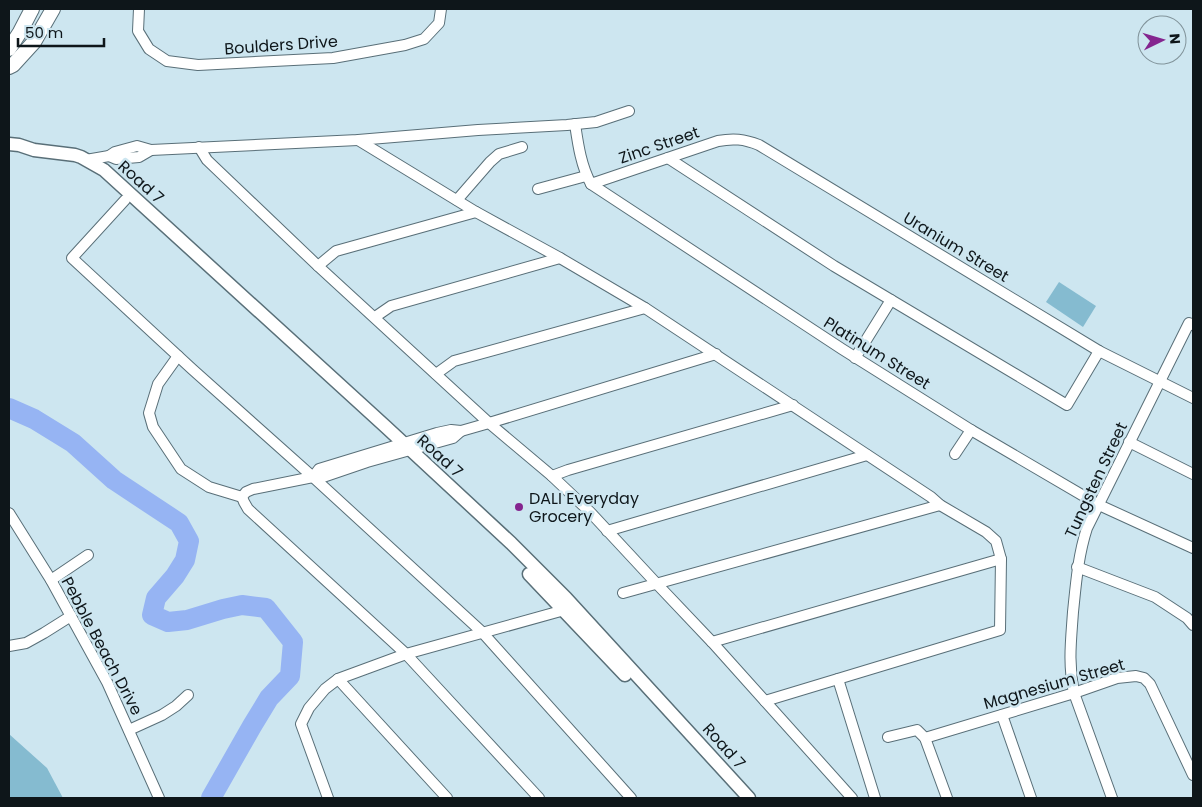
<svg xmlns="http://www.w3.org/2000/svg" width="1202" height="807" viewBox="0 0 1202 807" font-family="Poppins,sans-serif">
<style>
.green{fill:#85bbd0}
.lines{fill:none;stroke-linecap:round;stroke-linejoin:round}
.river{stroke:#96b4f3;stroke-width:20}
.minor-casing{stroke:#596f78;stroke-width:12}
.tertiary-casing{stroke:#596f78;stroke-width:15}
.secondary-casing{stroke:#596f78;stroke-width:16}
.minor{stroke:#fff;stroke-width:10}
.tertiary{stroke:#fff;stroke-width:12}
.secondary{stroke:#fff;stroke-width:14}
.poi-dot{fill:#84258f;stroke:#cde6f0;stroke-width:2}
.labels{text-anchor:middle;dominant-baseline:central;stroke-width:5;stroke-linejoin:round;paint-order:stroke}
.street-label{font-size:16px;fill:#0e161a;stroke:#cde6f0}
.poi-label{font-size:16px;fill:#0e161a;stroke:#cde6f0;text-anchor:start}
</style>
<rect width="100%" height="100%" fill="#cde6f0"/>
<g class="green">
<path d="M1059 282 1096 306 1083 327 1046 302Z"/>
<path d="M9 734 47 768 63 798H9Z"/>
</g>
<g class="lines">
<path class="river" d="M9 408 34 419 73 443 114 480 179 523 189 541 185 560 175 576 156 598 152 615 168 622 187 620 223 609 242 605 266 608 293 642 290 676 269 698 252 726 211 798"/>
<g class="minor-casing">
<g id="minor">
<path d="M139 9 138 31 149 49 167 61 198 65 333 58 405 45 424 39 439 23 441 9"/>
<path d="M575 124C578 144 581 166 591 184L842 349 971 430 1099 505 1193 548"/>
<path d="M358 140 476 212 560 258 645 308 931 497 940 505 986 532 996 541 1001 559 1000 630 765 701"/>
<path d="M199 147 207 160 318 266 489 423 552 476 590 512 656 583 712 642 852 798"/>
<path d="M109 156 116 159 139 157 151 150"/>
<path d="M668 158 834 266 1067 405 1099 351"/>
<path d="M86 160 109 156 115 152 137 146 151 150 358 140 478 130 567 125 596 122 629 111"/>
<path d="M591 184 718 141C733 138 744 139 759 145L1099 351 1193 398"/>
<path d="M538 189 586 176"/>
<path d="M125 200 72 258 192 369 313 477 482 632 631 798"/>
<path d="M457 200 490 162 499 154 522 147"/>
<path d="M318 266 336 251 476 212"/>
<path d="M375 317 391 306 560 258"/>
<path d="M178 356 158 384 149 413 153 427 181 469 209 487 242 497"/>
<path d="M855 358 891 300"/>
<path d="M436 374 454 361 645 308"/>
<path d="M461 431 453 438 367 462 323 477H313L253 489 246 492 242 497 244 502 248 509 406 654 539 798"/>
<path d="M1129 442 1193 474"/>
<path d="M955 454 971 430"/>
<path d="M552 476 568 470 793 405"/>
<path d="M313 477 319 469 437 433 451 430 461 431 489 423 716 354"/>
<path d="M9 513 51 580 107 682 159 798"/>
<path d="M607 531 867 455"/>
<path d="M1077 567 1155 597 1187 618 1193 625"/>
<path d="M51 580 88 555"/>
<path d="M623 593 940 505"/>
<path d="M712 642 1001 559"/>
<path d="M9 646 26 643 44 633 71 616"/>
<path d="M338 679 447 798"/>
<path d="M838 679 875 798"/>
<path d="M1002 715 1031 798"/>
<path d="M129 730 162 715 176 706 188 695"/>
<path d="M888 737 917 730 925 738 947 798"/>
<path d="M925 738 1074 693 1117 678 1136 676 1144 678 1150 684 1193 775"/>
<path d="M328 798 301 724 309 708 325 689 338 679 406 654 568 609"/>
<path d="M1112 798 1074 693C1068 663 1071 641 1073 612 1076 583 1078 556 1087 528L1189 323 1193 325"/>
</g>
</g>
<g class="tertiary-casing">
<g id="tertiary">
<path d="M9 144 19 145 34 150 75 155 81 157 104 170 386 427 511 543 566 598 749 798"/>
<path d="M529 574 625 675"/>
</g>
</g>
<g class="secondary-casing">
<g id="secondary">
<path d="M9 49 20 32 32 9"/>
<path d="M9 67 13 65 34 42 53 9"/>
</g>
</g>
<use href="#minor" class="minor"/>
<use href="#tertiary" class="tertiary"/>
<use href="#secondary" class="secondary"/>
</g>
<circle class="poi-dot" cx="519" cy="507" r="5"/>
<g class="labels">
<g class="street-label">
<text transform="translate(281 45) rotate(-4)">Boulders Drive</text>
<text transform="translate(659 145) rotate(-19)">Zinc Street</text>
<text transform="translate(141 182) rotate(42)">Road 7</text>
<text transform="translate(956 247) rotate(31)">Uranium Street</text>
<text transform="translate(877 353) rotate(32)">Platinum Street</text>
<text transform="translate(440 456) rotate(42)">Road 7</text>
<text transform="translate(1096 480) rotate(-65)">Tungsten Street</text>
<text transform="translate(102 646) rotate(62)">Pebble Beach Drive</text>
<text transform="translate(1054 684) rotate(-16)">Magnesium Street</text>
<text transform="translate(724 746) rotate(48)">Road 7</text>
</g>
<g class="poi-label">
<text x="529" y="498">DALI Everyday<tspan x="529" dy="18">Grocery</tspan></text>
</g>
</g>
<rect width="1202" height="807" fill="none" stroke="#0e161a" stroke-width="20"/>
<g transform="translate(1162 40) rotate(85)"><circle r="24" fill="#cde6f0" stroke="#81939a"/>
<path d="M0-4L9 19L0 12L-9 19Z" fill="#84258f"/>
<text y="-8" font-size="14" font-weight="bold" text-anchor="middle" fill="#0e161a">N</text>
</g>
<path d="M18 38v8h86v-8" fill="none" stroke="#0e161a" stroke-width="2.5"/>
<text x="25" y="38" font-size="15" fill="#0e161a" stroke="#cde6f0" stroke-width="4" paint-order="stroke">50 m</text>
</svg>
